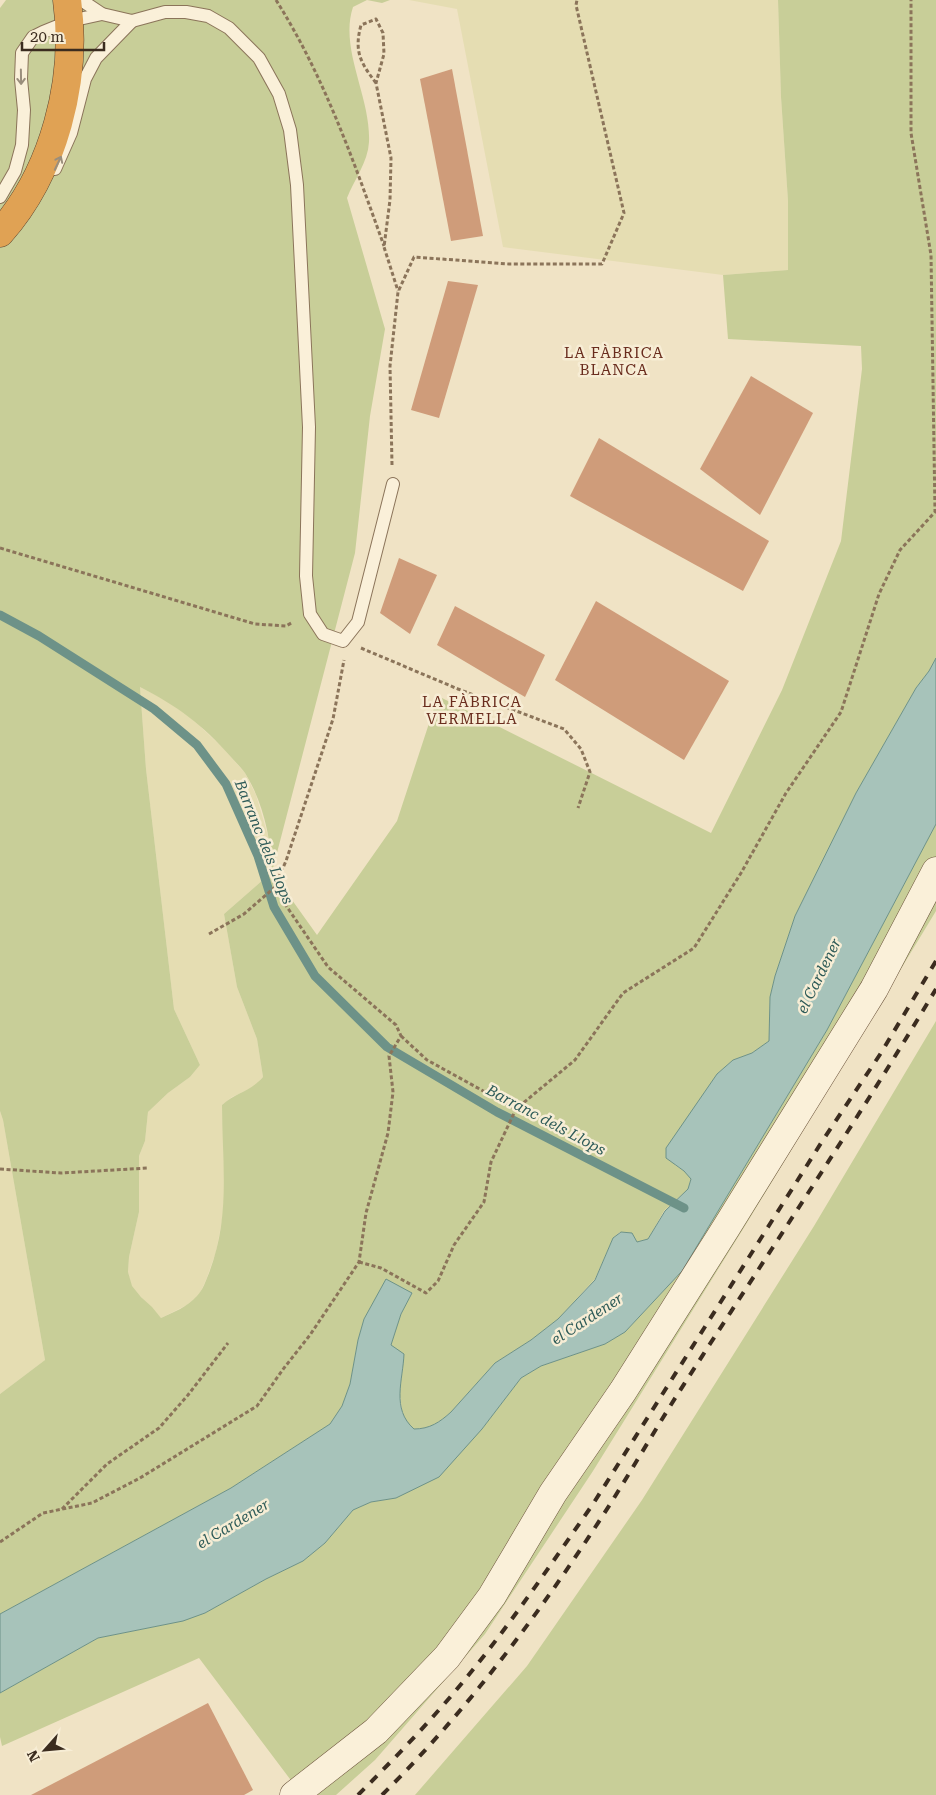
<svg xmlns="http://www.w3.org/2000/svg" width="936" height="1795" viewBox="0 0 936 1795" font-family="'Roboto Serif',serif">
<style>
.farmland{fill:#e5ddb2}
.green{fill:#c8ce98;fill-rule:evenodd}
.water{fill:#a7c3ba;stroke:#6d9288}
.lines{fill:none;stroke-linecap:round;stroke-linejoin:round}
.stream{stroke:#6d9288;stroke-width:9}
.building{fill:#cf9c7a}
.lane-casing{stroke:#8b745a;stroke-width:14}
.secondary-casing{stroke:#6d553d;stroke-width:29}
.highway-casing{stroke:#59422e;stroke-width:29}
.path{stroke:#8b745a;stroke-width:3;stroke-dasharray:4 2.5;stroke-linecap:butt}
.lane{stroke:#faf0d9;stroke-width:12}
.secondary{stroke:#faf0d9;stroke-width:28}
.highway{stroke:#e0a254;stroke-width:28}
.rail{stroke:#3b2c1f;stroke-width:4;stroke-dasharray:9 9;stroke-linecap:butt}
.oneway{stroke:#9a8e7c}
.labels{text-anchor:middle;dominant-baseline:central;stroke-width:5;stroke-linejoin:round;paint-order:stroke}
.neighbourhood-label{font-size:15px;letter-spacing:1px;fill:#692c1d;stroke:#f7edd5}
.water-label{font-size:15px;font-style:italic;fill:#2e5b58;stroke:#f7edd5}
</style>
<rect width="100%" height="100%" fill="#f0e3c5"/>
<g class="farmland">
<path d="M409 0H778L781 97 788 201V270L723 275 503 247 457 9Z"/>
<path d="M140 687 165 700 189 716 222 747 245 773 256 795 271 846 272 872 224 914 237 987 257 1039 263 1077 254 1087 232 1097 222 1105 225 1195 224 1210 216 1252 206 1280 199 1295 187 1305 161 1318 131 1286 128 1272 129 1257 139 1212V1156L145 1141 148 1112 168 1093 190 1077 200 1065 174 1009 146 769Z"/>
<path d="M0 1111 3 1120 45 1360 0 1394Z"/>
</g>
<g class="green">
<path d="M6 0H390L382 3 367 0 353 7C339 49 371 97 369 142 368 162 354 180 347 198L385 329 370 416 355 553 272 872 317 935 397 821 438 696 711 833 782 690 841 541 862 369 861 346 728 339 723 275 788 270V201L781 97 778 0H936V658L929 671 916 688 856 793 795 916 775 976 770 997 769 1041 752 1053 733 1060 717 1074 697 1104 675 1165 684 1171 691 1178 688 1189 664 1211 648 1239 637 1242 631 1233 620 1232 613 1238 595 1279 558 1319 531 1340 495 1363 451 1412C440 1422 430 1429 414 1429L406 1422 402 1411 399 1389 403 1368 391 1345 401 1314 412 1293 375 1301 364 1319 358 1340 350 1384 342 1406 330 1424 231 1488 0 1614V1394L45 1360 3 1120 0 1111V8ZM140 687C176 705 204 726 230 756 235 762 241 767 245 773 263 802 271 838 272 872L224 914 237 987 257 1039 263 1077C250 1092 237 1092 222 1105 222 1163 231 1216 209 1273 206 1280 203 1290 197 1296 187 1307 174 1312 161 1318L152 1307 141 1297 132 1286 128 1272 129 1257 139 1212V1156L145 1141 148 1112 168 1093 190 1077 200 1065 174 1009 146 769Z"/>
<path d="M936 824V911L748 1221 593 1471 485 1634 375 1760 336 1795H302L199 1658 2 1746 0 1737V1693L98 1638 163 1625 205 1613 266 1579 303 1561 325 1543 353 1510 371 1502 396 1498 466 1444 482 1429 521 1378 541 1366 605 1344 625 1332 682 1271 827 1030Z"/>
<path d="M936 1021V1795H415L527 1666 642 1500 814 1226Z"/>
</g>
<path class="water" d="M936 658V824L827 1030 682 1271 625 1332 605 1344 541 1366 521 1378 482 1429 439 1477 396 1498 371 1502 353 1510 325 1543 303 1561 266 1579 205 1613 183 1621 98 1638 0 1693V1614L231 1488 330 1424 342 1406 350 1384 358 1340 364 1319 386 1279 412 1293 401 1314 391 1345 404 1354C403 1380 391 1409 414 1429 430 1429 440 1422 451 1412L495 1363 531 1340 558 1319 595 1280 613 1238 621 1232 632 1233 637 1242 648 1239 665 1211 688 1189 691 1179 684 1171 666 1158V1148L717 1074 733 1060 752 1053 769 1041 770 997 775 976 795 916 856 793 916 688 929 671Z"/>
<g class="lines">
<path class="stream" d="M0 615 39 636 154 709 197 745 226 784 258 856 274 907 315 976 387 1047 497 1112 684 1208"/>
</g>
<g class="building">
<path d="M452 69 483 236 451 241 420 79Z"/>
<path d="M448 281 478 285 439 418 411 410Z"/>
<path d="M751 376 813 413 760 515 700 469Z"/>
<path d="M599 438 769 541 743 591 570 496Z"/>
<path d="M399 558 437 575 410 634 380 613Z"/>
<path d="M596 601 729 681 684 760 555 680Z"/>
<path d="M455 606 545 655 525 697 437 645Z"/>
<path d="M208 1703 253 1790 244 1795H31Z"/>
</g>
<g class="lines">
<g class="lane-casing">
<g id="lane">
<path d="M81 0 102 14 132 21 165 12H186L208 16 229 28 259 58 279 94 290 130 297 185 309 427 306 576 310 614 323 634 343 641 358 622 393 484"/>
<path d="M55 169 71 133 85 79 96 58 132 21"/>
<path d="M0 197 15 171 22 145 24 110 21 79 22 53 33 37 43 32 70 21 102 14"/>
</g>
</g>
<g class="secondary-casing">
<path id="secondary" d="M294 1795 376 1731 447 1657 492 1596 553 1493 623 1391 726 1228 874 989 936 871"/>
</g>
<g class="highway-casing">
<path id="highway" d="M0 233C54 172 78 80 67 0"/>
</g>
<g class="path">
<path d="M276 0C324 76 354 162 384 246"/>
<path d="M376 83C360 62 354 51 361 25L376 19 383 33 384 54 376 83 391 158 390 200 384 247 398 291"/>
<path d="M392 465 390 366 398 292 414 257 509 264H602L624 213 576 5 577 0"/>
<path d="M0 548 255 624 286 626 293 622"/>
<path d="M361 648 458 689 564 729 581 749 590 772 578 808"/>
<path d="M209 934 244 914 274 888 286 861 333 719 344 660"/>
<path d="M401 1036 427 1060 516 1109"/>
<path d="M0 1169 61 1173 148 1168"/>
<path d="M359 1262 381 1268 426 1293 438 1281 454 1245 484 1202 491 1162 516 1109 575 1060 623 993 694 948 741 873 786 793 841 712 879 594 900 550 935 512 931 255 911 133V0"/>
<path d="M62 1509 107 1464 159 1428 188 1395 228 1343"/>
<path d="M0 1542 43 1513 92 1503 140 1478 257 1406 284 1368 310 1335 359 1262 366 1213 388 1133 393 1092 389 1056 401 1036 396 1025 328 967 274 888"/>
</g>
<use href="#lane" class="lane"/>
<use href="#secondary" class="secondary"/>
<use href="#highway" class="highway"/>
<g class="rail">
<path d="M358 1795C392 1761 426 1726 457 1689 506 1631 549 1567 593 1504L823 1140 881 1053 936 961"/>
<path d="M382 1795C464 1714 533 1622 596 1526 625 1482 651 1436 679 1392 765 1258 854 1126 936 989"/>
</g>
</g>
<defs><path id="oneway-shaft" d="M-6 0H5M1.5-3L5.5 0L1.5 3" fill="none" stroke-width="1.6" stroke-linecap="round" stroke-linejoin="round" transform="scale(1.25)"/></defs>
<g class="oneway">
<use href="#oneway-shaft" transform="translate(21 77) rotate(89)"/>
<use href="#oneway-shaft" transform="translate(58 163) rotate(-65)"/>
</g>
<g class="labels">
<g class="neighbourhood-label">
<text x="614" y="353">LA FÀBRICA<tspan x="614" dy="17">BLANCA</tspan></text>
<text x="472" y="702">LA FÀBRICA<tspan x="472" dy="17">VERMELLA</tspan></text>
</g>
<g class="water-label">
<text transform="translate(264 842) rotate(68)">Barranc dels Llops</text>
<text transform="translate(819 976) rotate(-64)">el Cardener</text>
<text transform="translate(546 1120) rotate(28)">Barranc dels Llops</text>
<text transform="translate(587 1319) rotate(-33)">el Cardener</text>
<text transform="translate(233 1524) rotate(-31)">el Cardener</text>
</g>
</g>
<g transform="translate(45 1750) rotate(243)" stroke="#f7edd5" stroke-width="4" paint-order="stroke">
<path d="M0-4L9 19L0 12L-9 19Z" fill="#3b2c1f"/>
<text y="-8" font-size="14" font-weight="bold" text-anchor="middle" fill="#3b2c1f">N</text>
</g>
<path d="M22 42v8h82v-8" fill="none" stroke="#3b2c1f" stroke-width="2.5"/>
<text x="30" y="42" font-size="15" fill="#3b2c1f" stroke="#f7edd5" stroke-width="4" paint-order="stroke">20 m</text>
</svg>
